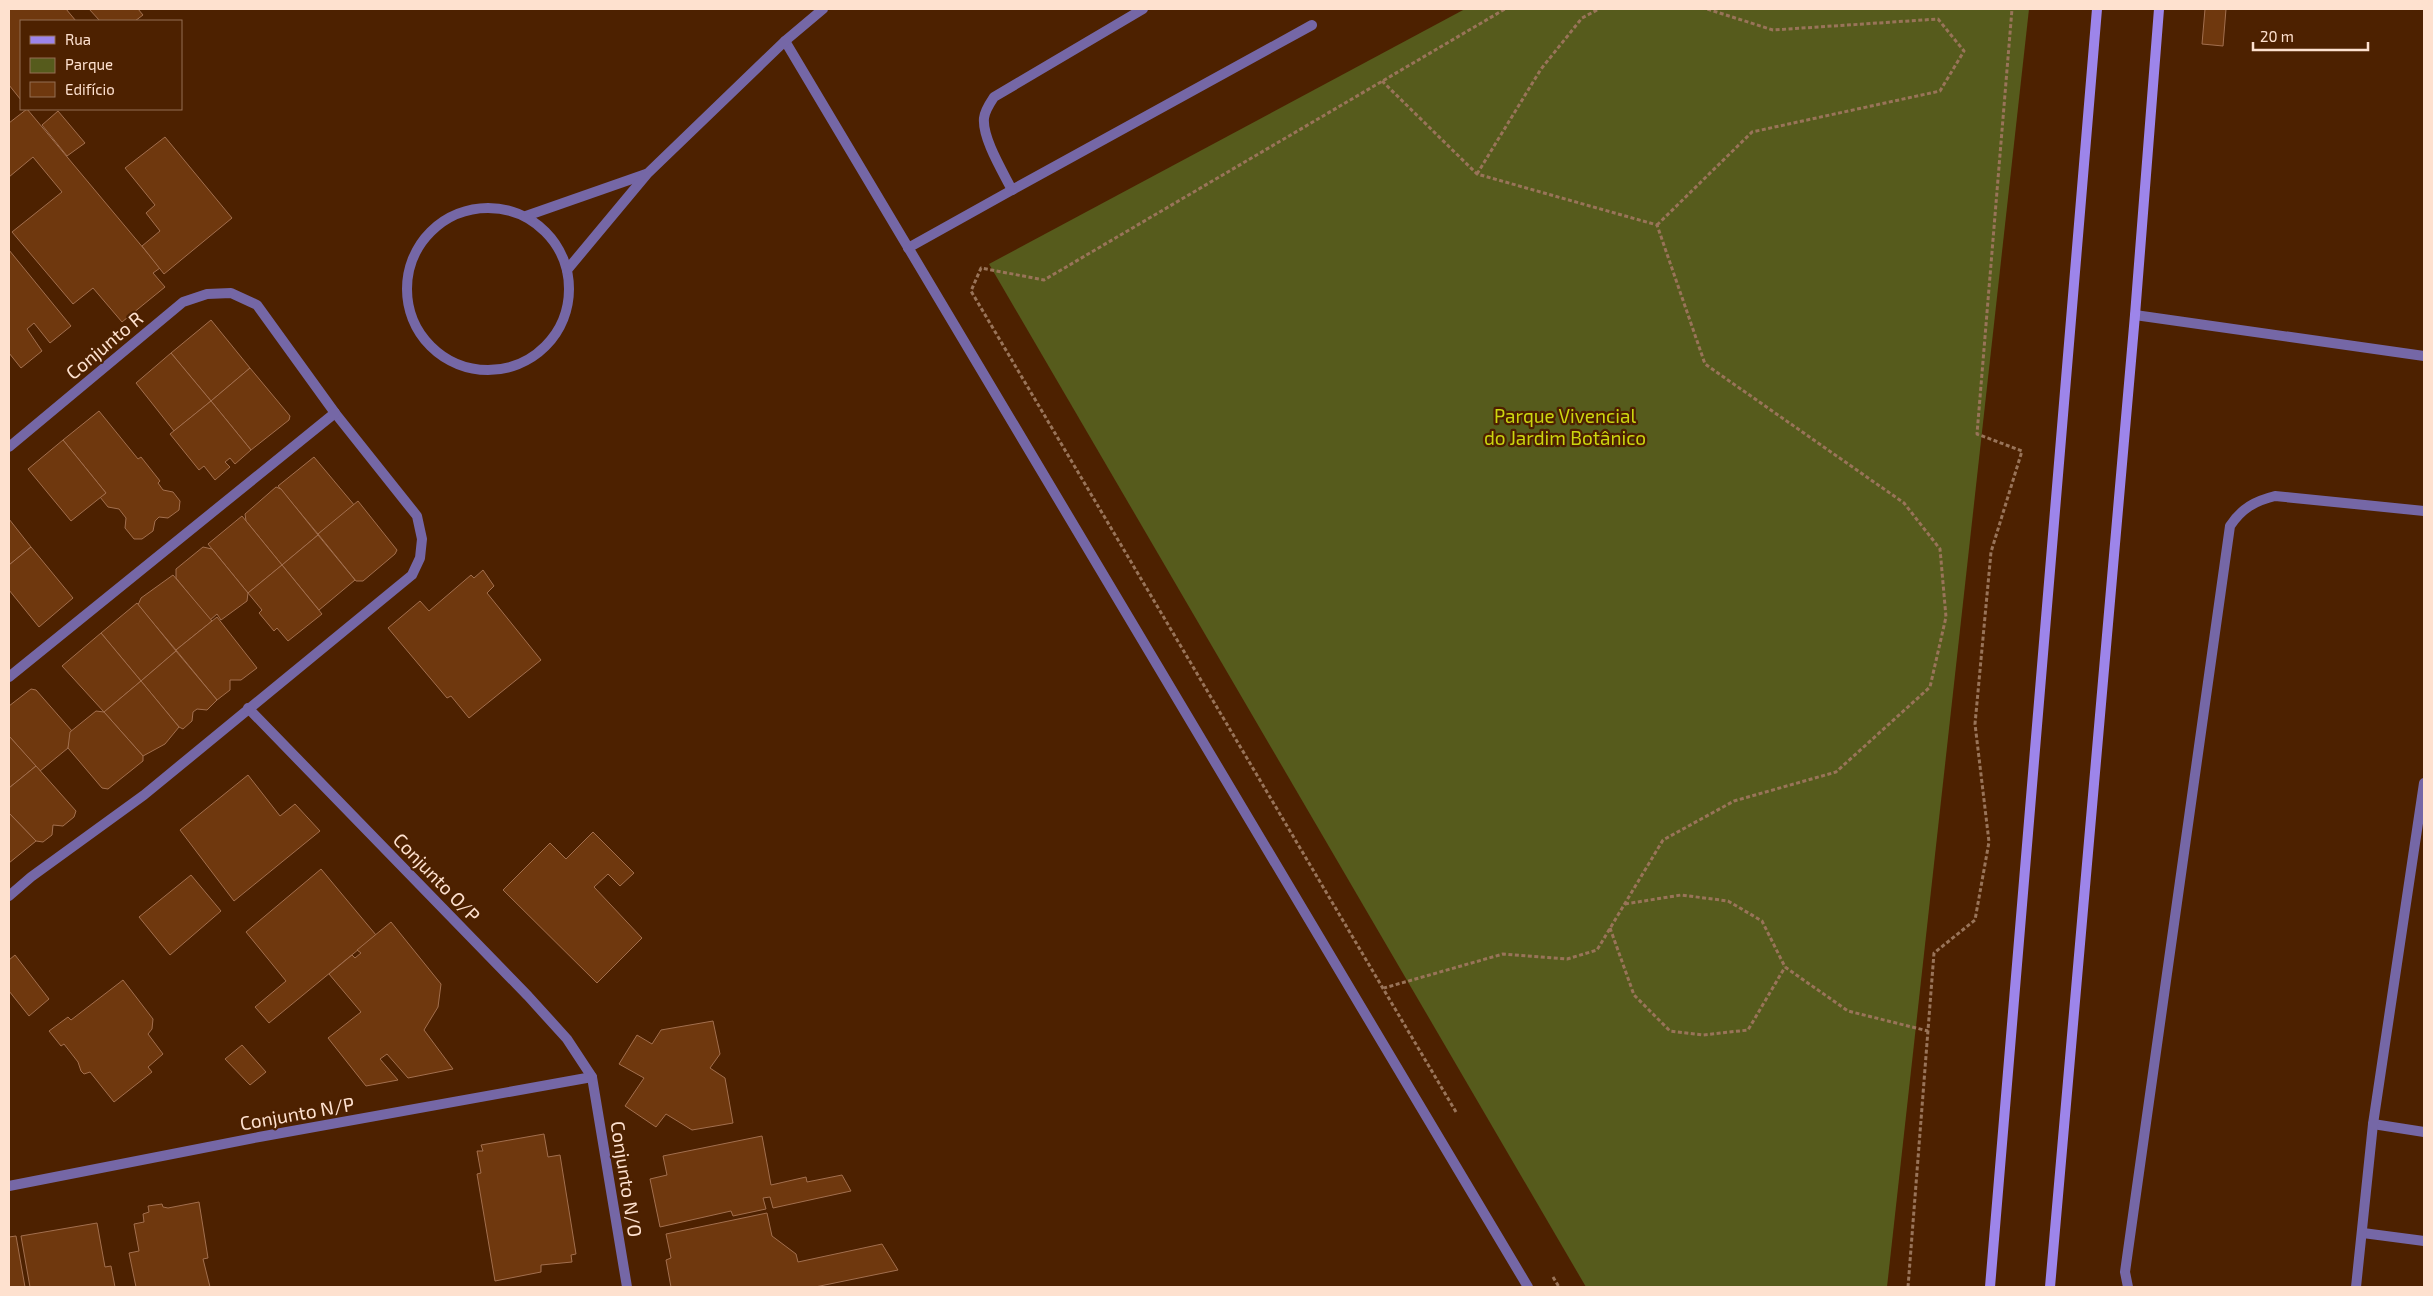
<svg xmlns="http://www.w3.org/2000/svg" width="2433" height="1296" viewBox="0 0 2433 1296" font-family="'Exo 2',sans-serif">
<style>
.green{fill:#565b1c}
.building{fill:#6f380e;stroke:#a26f4e}
.lines{fill:none;stroke-linecap:round;stroke-linejoin:round}
.path{stroke:#997459;stroke-width:3;stroke-dasharray:4 2.5;stroke-linecap:butt}
.lane{stroke:#7567a6;stroke-width:10}
.street{stroke:#7567a6;stroke-width:10}
.secondary{stroke:#9d85ea;stroke-width:10}
.labels{text-anchor:middle;dominant-baseline:central;stroke-width:4.5;stroke-linejoin:round;paint-order:stroke}
.street-label{font-size:19px;fill:#fee1cf;stroke:#4d2100}
.park-label{font-size:19px;fill:#ccd60f;stroke:#4d2100}
</style>
<rect width="100%" height="100%" fill="#4d2100"/>
<path class="green" d="M1465 9H2029L1887 1287H1586L989 264Z"/>
<g class="building">
<path d="M9 9H66L76 21H21V100L9 85Z"/>
<path d="M89 9H138L143 15 135 21H100Z"/>
<path d="M2205 9H2226L2223 46 2202 44Z"/>
<path d="M27 109 160 268 153 273 165 287 122 322 93 288 73 304 12 232 62 192 33 157 9 177V123Z"/>
<path d="M58 111 85 143 67 156 42 125Z"/>
<path d="M165 137 232 218 164 274 142 246 160 231 146 213 155 205 125 168Z"/>
<path d="M9 250 71 326 50 343 34 323 27 329 42 351 21 368 9 353Z"/>
<path d="M211 320 250 368 211 401 171 353Z"/>
<path d="M171 353 211 401 174 431 136 383Z"/>
<path d="M250 368 290 416 289 420 251 450 211 401Z"/>
<path d="M211 401 251 450 235 464 230 458 225 462 230 467 215 480 204 466 199 470 170 434Z"/>
<path d="M99 411 138 459 141 457 160 481 158 483 163 490 173 492 180 501 179 510 168 518 159 517 155 521 153 531 142 539H134L125 528 126 518 119 509 108 507 100 497 106 493 63 440Z"/>
<path d="M63 440 106 493 71 521 28 469Z"/>
<path d="M314 457 355 506 318 534 278 486Z"/>
<path d="M276 487 281 489 318 535 282 565 246 521 245 514Z"/>
<path d="M358 501 397 550 395 554 363 581H356L318 534Z"/>
<path d="M242 516 282 565 248 593 208 544Z"/>
<path d="M9 519 31 547 9 565Z"/>
<path d="M318 535 355 580 319 610 282 565Z"/>
<path d="M31 547 73 598 39 627 9 590V565Z"/>
<path d="M203 547 212 549 248 593 247 601 221 620 217 614 210 620 176 578V569Z"/>
<path d="M282 565 322 614 288 641 277 628 274 631 259 613 262 610 248 593Z"/>
<path d="M483 570 494 586 487 593 541 660 469 718 451 696 447 698 388 628 420 601 429 611 471 575 474 578Z"/>
<path d="M173 575 212 621 176 650 138 605 141 598Z"/>
<path d="M137 603 176 651 141 681 101 633Z"/>
<path d="M217 617 257 668 241 680H230V690L217 700 176 650Z"/>
<path d="M101 633 141 681 104 712 62 666Z"/>
<path d="M176 651 217 700 207 710 197 709 193 712 192 721 183 729 179 727 141 681Z"/>
<path d="M141 681 179 727 165 744 143 756 104 712Z"/>
<path d="M31 689 36 690 72 731 68 748 40 771 9 736V706Z"/>
<path d="M96 711 104 712 143 756V761L108 789 102 788 68 748 70 732Z"/>
<path d="M9 736 36 766 9 788Z"/>
<path d="M36 766 76 811 74 817 63 826 53 825 52 835 43 842 36 841 9 813V788Z"/>
<path d="M248 775 280 816 295 804 320 831 234 901 180 830Z"/>
<path d="M9 813 36 841 9 863Z"/>
<path d="M593 832 634 873 620 886 608 874 594 887 642 938 597 983 503 890 550 843 566 859Z"/>
<path d="M321 869 376 935 269 1023 255 1007 286 981 246 932Z"/>
<path d="M191 875 221 911 170 955 139 917Z"/>
<path d="M391 922 441 984 438 1007 424 1030 453 1069 408 1078 387 1054 380 1059 398 1080 366 1086 328 1038 361 1012 329 974 352 955 355 958 361 953 357 950Z"/>
<path d="M15 955 49 999 29 1016 9 991V960Z"/>
<path d="M123 980 153 1019 152 1029 148 1034 163 1054 148 1067 152 1072 114 1102 90 1072 84 1074 81 1071 78 1062 64 1044 61 1046 49 1031 68 1017 71 1020Z"/>
<path d="M713 1021 720 1054 710 1068 725 1078 733 1123 692 1130 666 1114 656 1127 625 1106 644 1078 619 1064 637 1035 652 1044 661 1030Z"/>
<path d="M242 1045 266 1072 250 1085 225 1059Z"/>
<path d="M544 1134 548 1157 560 1155 576 1254 571 1255 572 1262 541 1265V1272L495 1281 477 1174 481 1173 477 1151H483L481 1145Z"/>
<path d="M762 1136 771 1185 806 1177 807 1182 842 1175 851 1191 773 1208 770 1197 763 1198 766 1209 733 1216 731 1211 660 1227 650 1179 667 1175 663 1156Z"/>
<path d="M199 1202 208 1258 203 1259 210 1287H136L129 1253 139 1251 134 1224 144 1222 143 1214 149 1212 148 1206 162 1204 163 1207 168 1208Z"/>
<path d="M767 1213 772 1236 796 1254 798 1262 882 1244 898 1270 815 1287H671L666 1260 671 1258 666 1234Z"/>
<path d="M97 1223 105 1267 111 1266 115 1287H30L21 1236Z"/>
<path d="M16 1236 25 1287H9V1237Z"/>
</g>
<g class="lines">
<g class="path">
<path d="M1382 81 1477 174 1657 225 1705 364 1904 503 1940 549 1946 617 1930 687 1836 772 1734 801 1663 840 1597 950 1567 959 1503 954 1384 988"/>
<path d="M1477 174 1541 69 1582 18 1599 9"/>
<path d="M1657 225 1752 132 1940 91 1964 51 1938 19 1773 30 1707 9"/>
<path d="M1625 904 1681 895 1728 901 1762 921 1785 967 1848 1011 1928 1031"/>
<path d="M1610 928 1634 995 1670 1031 1703 1035 1748 1030 1785 967"/>
<path d="M1456 1112 971 291 981 268 1044 280 1505 9"/>
<path d="M1553 1277 1559 1287"/>
<path d="M1908 1287 1934 953 1975 920 1989 842 1975 724 1991 552 2022 451 1977 434 2012 9"/>
</g>
<g class="lane">
<path d="M1143 9 994 97C990 103 985 110 984 118 982 138 1003 172 1012 190L1312 25"/>
<path d="M785 41 1528 1287"/>
<path d="M908 248 1012 190"/>
</g>
<g class="street">
<circle cx="488" cy="289" r="81"/>
<path d="M526 216 646 174"/>
<path d="M567 270 647 174 785 41 823 9"/>
<path d="M2135 315 2424 356"/>
<path d="M9 447 183 302 207 294 231 293 257 305 335 413 417 516 422 539 420 558 412 575 144 795 31 877 9 896"/>
<path d="M9 677 335 413"/>
<path d="M248 708 528 996 567 1039 592 1077 627 1287"/>
<path d="M2373 1124 2424 1132"/>
<path d="M9 1186 259 1137 592 1077"/>
<path d="M2363 1233 2424 1241"/>
<path d="M2128 1287 2125 1272 2230 526C2242 508 2255 501 2275 496L2424 511"/>
<path d="M2356 1287 2373 1124 2424 783"/>
</g>
<g class="secondary">
<path d="M1990 1287 2097 9"/>
<path d="M2050 1287 2135 315 2159 9"/>
</g>
</g>
<g class="labels">
<g class="street-label">
<text transform="translate(104 345) rotate(-40)">Conjunto R</text>
<text transform="translate(437 877) rotate(46)">Conjunto O/P</text>
<text transform="translate(297 1113) rotate(-10)">Conjunto N/P</text>
<text transform="translate(627 1179) rotate(81)">Conjunto N/O</text>
</g>
<g class="park-label">
<text x="1565" y="415">Parque Vivencial<tspan x="1565" dy="22">do Jardim Botânico</tspan></text>
</g>
</g>
<rect width="2433" height="1296" fill="none" stroke="#fee1cf" stroke-width="20"/>
<rect x="20" y="20" width="162" height="90" fill="#4d2100" stroke="#946e53"/>
<rect x="30" y="36" width="25" height="8" fill="#9d85ea" stroke="#946e53"/>
<text x="65" y="45" font-size="15" fill="#fee1cf">Rua</text>
<rect x="30" y="58" width="25" height="15" fill="#565b1c" stroke="#946e53"/>
<text x="65" y="70" font-size="15" fill="#fee1cf">Parque</text>
<rect x="30" y="82" width="25" height="15" fill="#6f380e" stroke="#946e53"/>
<text x="65" y="95" font-size="15" fill="#fee1cf">Edifício</text>
<path d="M2253 42v8h115v-8" fill="none" stroke="#fee1cf" stroke-width="2.5"/>
<text x="2260" y="42" font-size="15" fill="#fee1cf" stroke="#4d2100" stroke-width="4" paint-order="stroke">20 m</text>
</svg>
